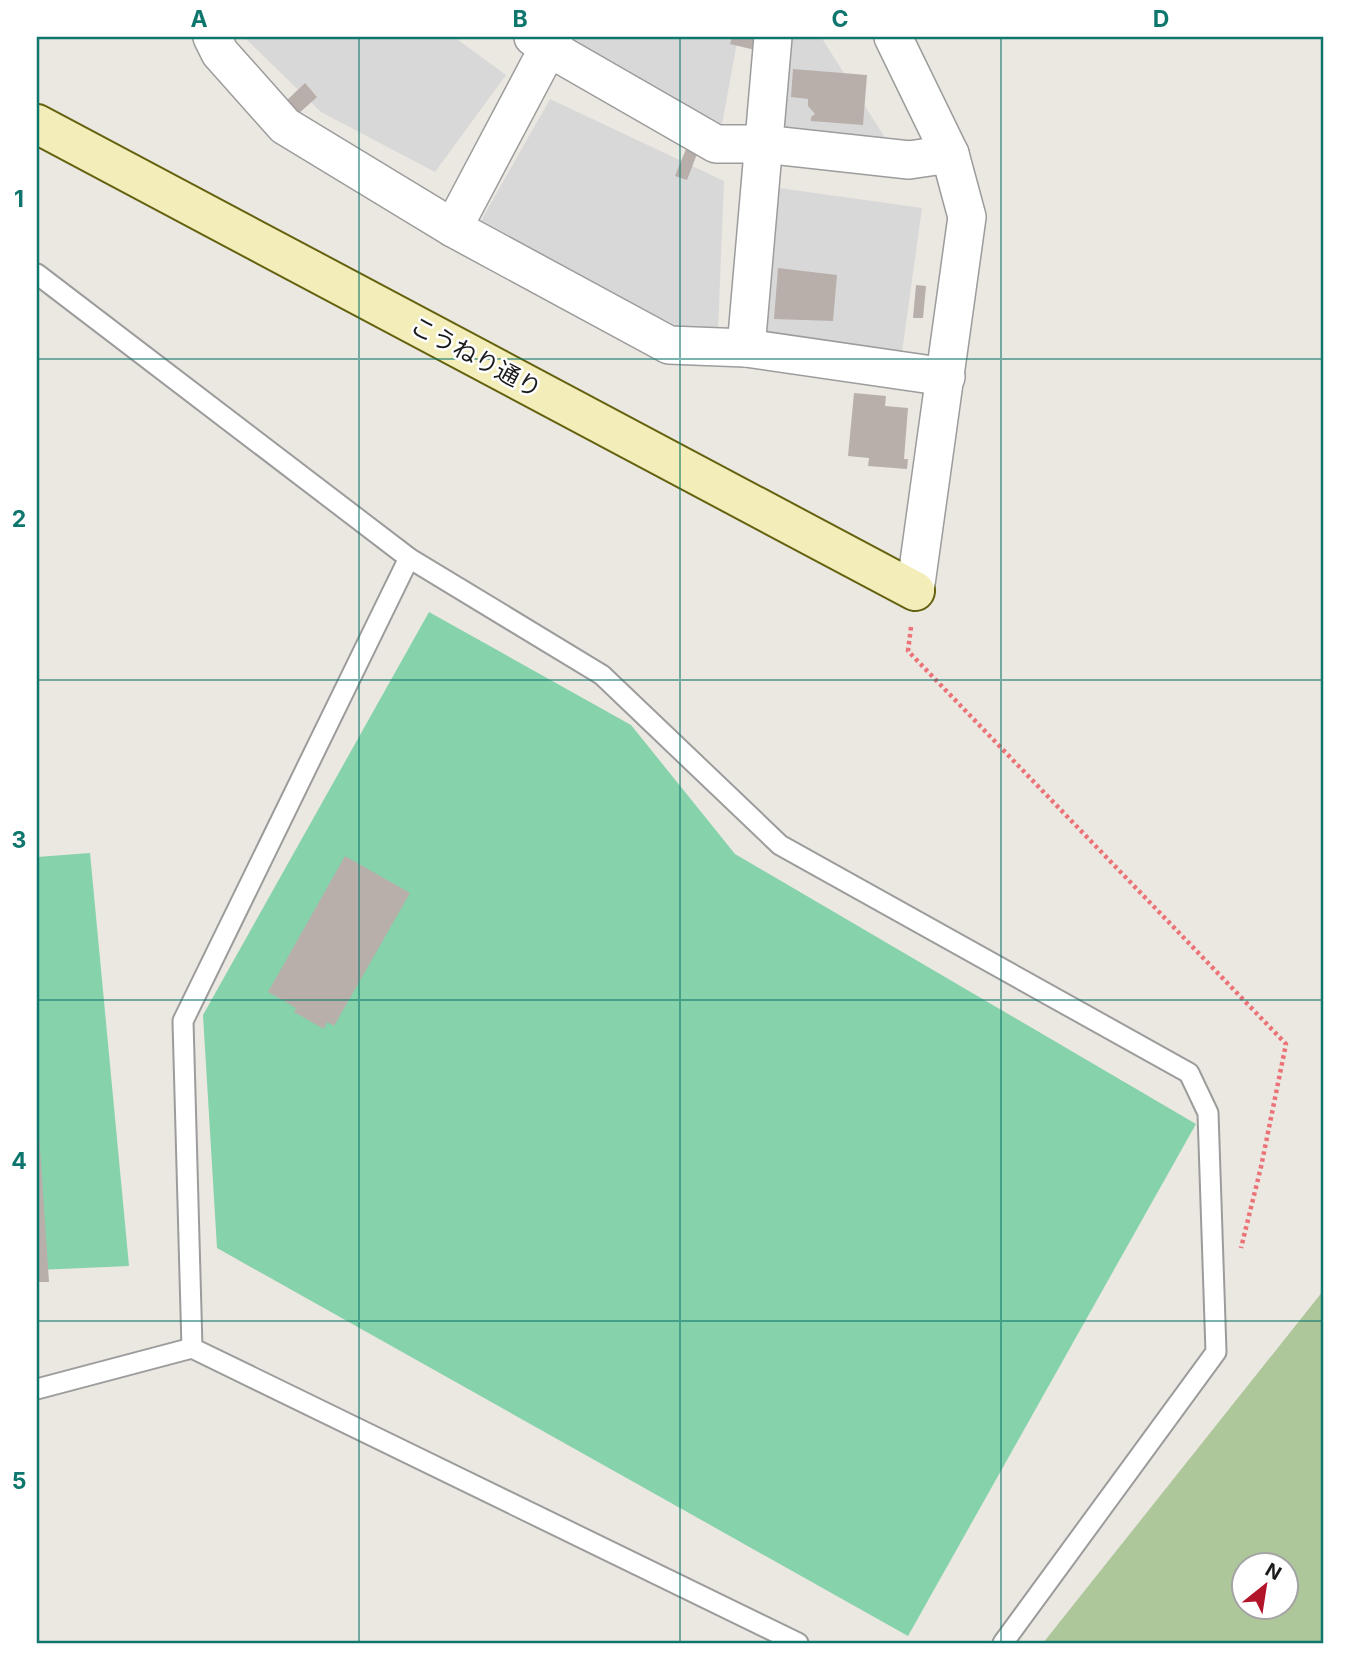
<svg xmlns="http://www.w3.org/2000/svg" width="1360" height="1680" viewBox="0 0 1360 1680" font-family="Inter,'Noto Sans JP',sans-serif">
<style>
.residential{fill:#d9d8d8}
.forest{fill:#adc79a;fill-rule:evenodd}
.pitch{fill:#86d3ab}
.building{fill:#b8afab}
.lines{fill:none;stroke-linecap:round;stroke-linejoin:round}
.lane-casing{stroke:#9c9c9c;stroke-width:23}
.street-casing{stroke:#9c9c9c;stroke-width:40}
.secondary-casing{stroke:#64620f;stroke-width:42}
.path{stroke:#eb7377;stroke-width:4.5;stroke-dasharray:3.5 3.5;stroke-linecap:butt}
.lane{stroke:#fff;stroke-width:19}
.street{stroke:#fff;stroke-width:37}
.secondary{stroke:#f2edb9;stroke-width:38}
.grid{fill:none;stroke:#0f766e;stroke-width:2;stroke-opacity:0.55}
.labels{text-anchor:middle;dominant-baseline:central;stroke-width:5;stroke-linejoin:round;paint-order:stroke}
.street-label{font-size:24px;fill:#1b1b1b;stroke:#fff}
.neatline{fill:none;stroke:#0f766e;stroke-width:2.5}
.grid-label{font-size:23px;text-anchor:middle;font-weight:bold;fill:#0f766e}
</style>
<rect width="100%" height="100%" fill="#ebe7e1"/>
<g class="residential">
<path d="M244 37H454L506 75 435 172 321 112Z"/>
<path d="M574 37H738L722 124 572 44Z"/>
<path d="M788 37H821L889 144 778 127Z"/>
<path d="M550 99 724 181 718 331 675 325 478 226Z"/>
<path d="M779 188 922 208 902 352 759 332Z"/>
</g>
<path class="forest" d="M1323 1291V1643H1043ZM1244 1564H1286V1606H1244Z"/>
<g class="pitch">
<path d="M429 612 631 725 735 854 1196 1124 908 1636 217 1248 203 1015Z"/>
<path d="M90 853 129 1266 37 1270V857Z"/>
</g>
<g class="building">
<path d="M732 37H758L755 50 730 44Z"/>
<path d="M793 69 867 75 863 125 811 121V117L815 114 808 106V99L791 97Z"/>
<path d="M305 83 317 97 297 115 285 102Z"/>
<path d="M686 149 697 154 687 180 675 176Z"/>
<path d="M778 268 837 275 833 321 774 319Z"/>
<path d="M916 285 926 286 923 318H913Z"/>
<path d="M854 393 886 396 885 406 908 408 904 459H908L907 469 868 466 869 458 848 456Z"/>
<path d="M345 856 410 893 334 1026 327 1022 324 1029 294 1012 296 1008 268 992Z"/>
<path d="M37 1132H39L49 1282H37Z"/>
</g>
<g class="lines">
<g class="lane-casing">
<g id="lane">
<path d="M37 274 409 558 602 675 780 845 1189 1073 1208 1113 1216 1352 1003 1643"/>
<path d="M409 558 183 1021 192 1348 798 1643"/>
<path d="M37 1389 192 1348"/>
</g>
</g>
<g class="street-casing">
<g id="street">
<path d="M212 37 220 53 285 126 453 228 669 345 746 348 946 377"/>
<path d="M533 37 549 48 716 144H762L909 160 950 154"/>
<path d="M893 37 950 154 967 217 915 591"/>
<path d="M453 228 554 37"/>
<path d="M746 348 773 37"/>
</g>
</g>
<g class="secondary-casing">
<path id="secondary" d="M37 124 915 591"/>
</g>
<path class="path" d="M911 627 908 651 1286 1044 1261 1167 1241 1248"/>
<use href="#lane" class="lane"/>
<use href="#street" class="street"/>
<use href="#secondary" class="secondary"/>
</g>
<path class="grid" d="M359 37V1643M680 37V1643M1001 37V1643M37 359H1323M37 680H1323M37 1000H1323M37 1321H1323"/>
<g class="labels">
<g class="street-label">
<text transform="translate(476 357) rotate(28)">こうねり通り</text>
</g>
</g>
<rect width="1360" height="1680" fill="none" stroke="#ffffff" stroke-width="77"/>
<g transform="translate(1265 1586) rotate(30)"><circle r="33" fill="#ffffff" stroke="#a4a4a4" stroke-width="2"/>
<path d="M0-5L12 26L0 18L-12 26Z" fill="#b21429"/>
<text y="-10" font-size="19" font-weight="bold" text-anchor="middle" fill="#1b1b1b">N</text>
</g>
<rect x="38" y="38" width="1284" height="1604" class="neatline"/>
<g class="grid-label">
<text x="199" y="27">A</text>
<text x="520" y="27">B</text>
<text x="840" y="27">C</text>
<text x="1161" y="27">D</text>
<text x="19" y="207">1</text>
<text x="19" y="527">2</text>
<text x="19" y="848">3</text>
<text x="19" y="1169">4</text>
<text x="19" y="1489">5</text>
</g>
</svg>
